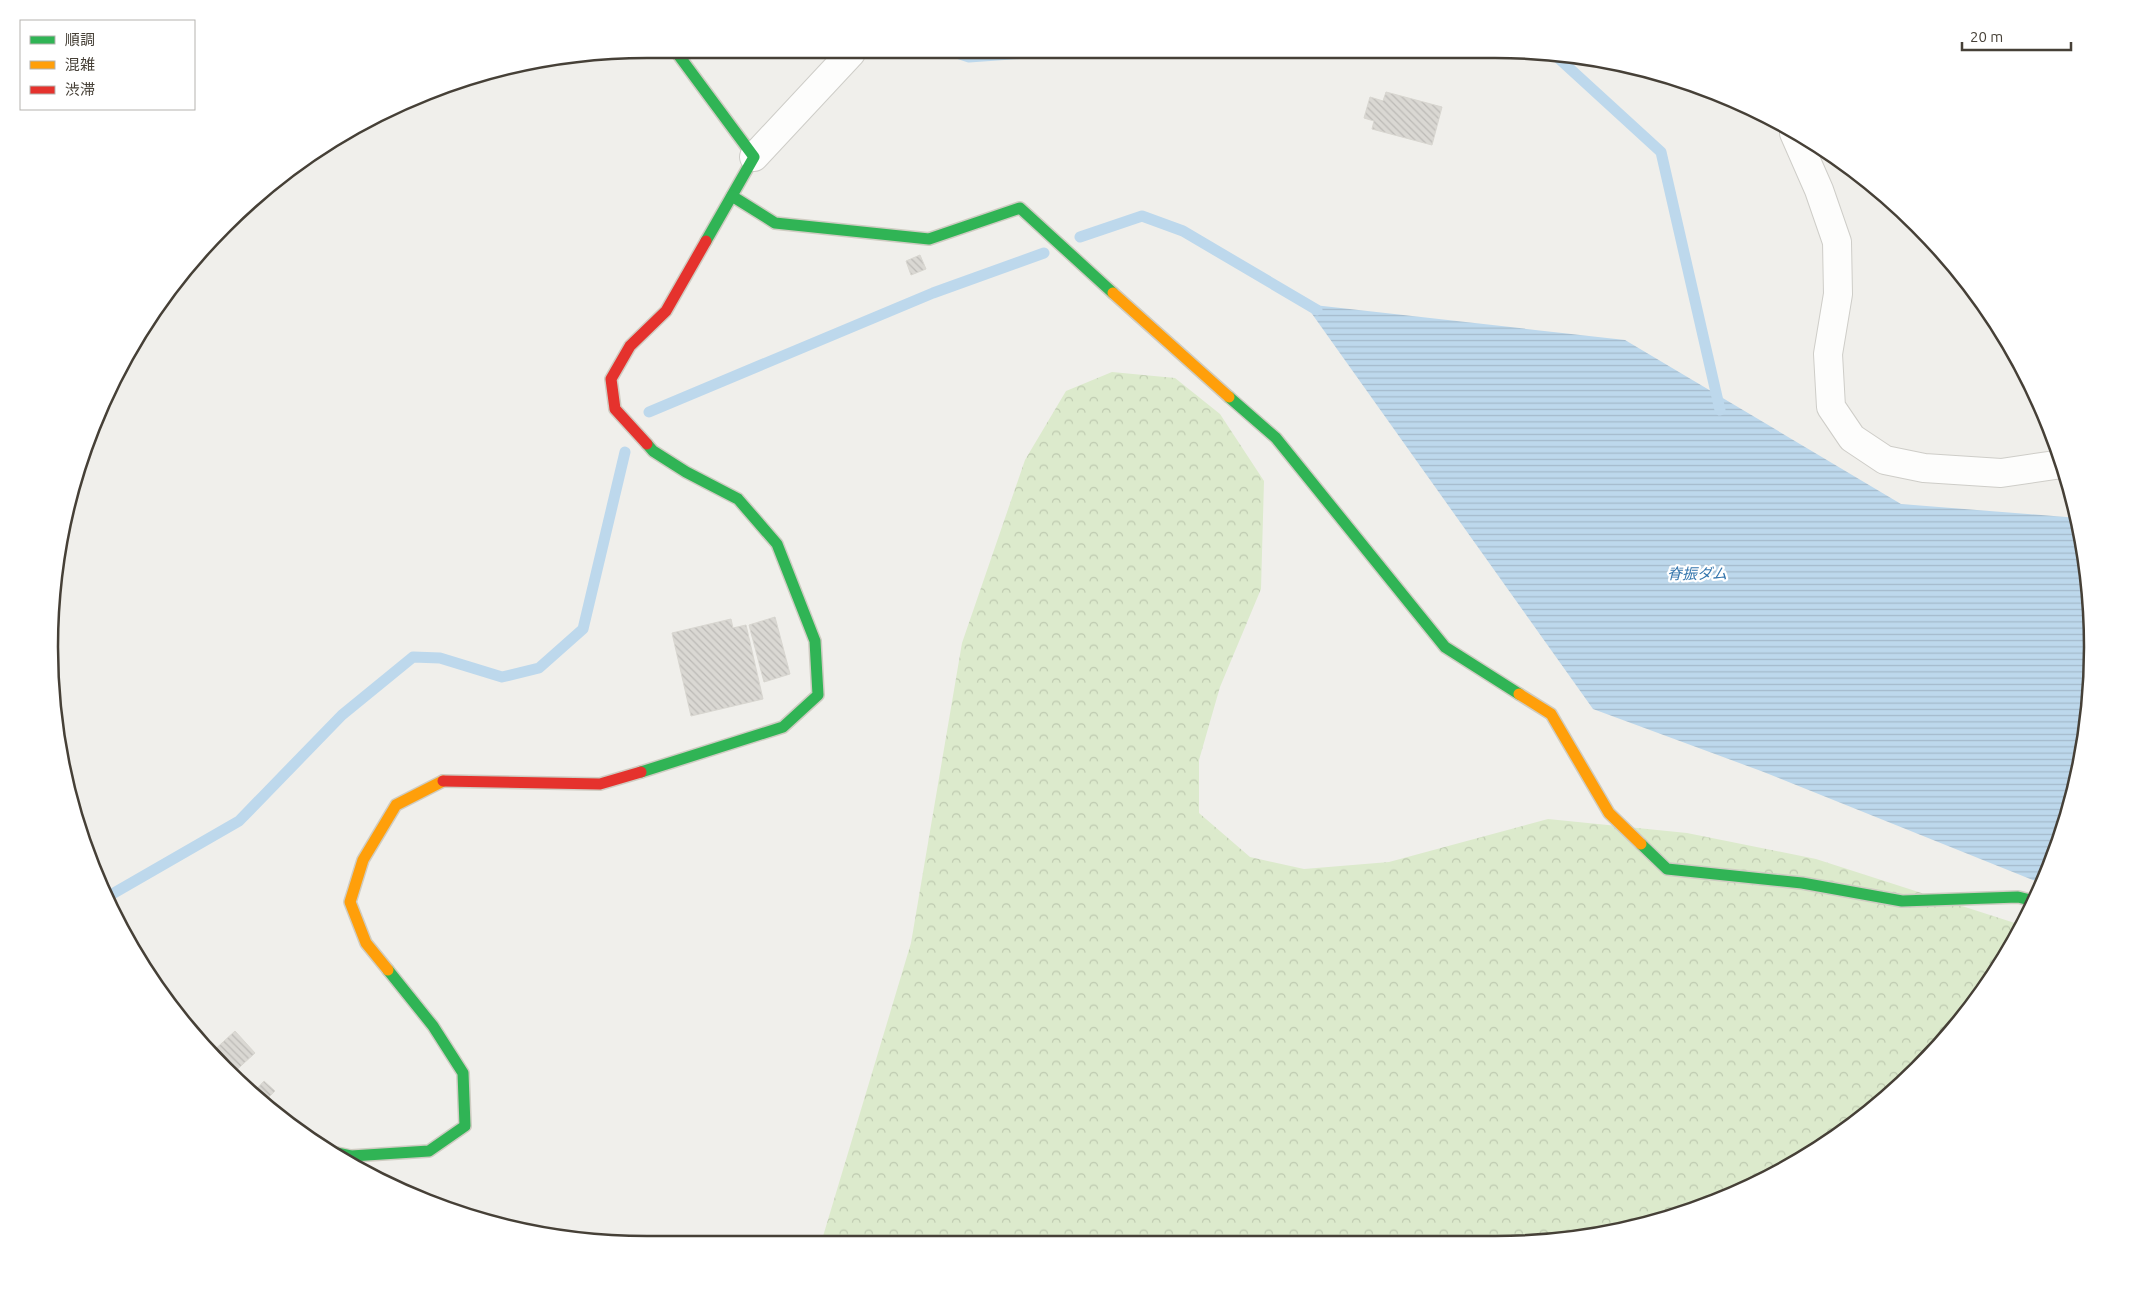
<svg xmlns="http://www.w3.org/2000/svg" width="2142" height="1293" viewBox="0 0 2142 1293" font-family="Ubuntu,'Noto Sans JP',sans-serif">
<style>
.forest{fill:url(#forest-crowns)}
.water{fill:url(#water-rules)}
.lines{fill:none;stroke-linecap:round;stroke-linejoin:round}
.stream{stroke:#bdd8ec;stroke-width:11}
.building{fill:url(#building-back-hatch);stroke:#d8d6d0}
.street-casing{stroke:#cecdc8;stroke-width:30}
.fast-casing{stroke:#cfccc2;stroke-width:14}
.slow-casing{stroke:#cfccc2;stroke-width:14}
.jam-casing{stroke:#cfccc2;stroke-width:14}
.street{stroke:#fdfdfc;stroke-width:28}
.fast{stroke:#30b455;stroke-width:11}
.slow{stroke:#ff9f0a;stroke-width:11}
.jam{stroke:#e5322d;stroke-width:11}
.labels{text-anchor:middle;dominant-baseline:central;stroke-width:4.5;stroke-linejoin:round;paint-order:stroke}
.water-label{font-size:15px;font-style:italic;fill:#3576ad;stroke:#fff}
.rim{fill:none;stroke:#464037;stroke-width:2.5}
</style>
<defs>
<pattern id="forest-crowns" width="20" height="18" patternUnits="userSpaceOnUse" patternTransform="scale(1.25)"><rect width="20" height="18" fill="#dceacc"/><path d="M2 6a3 3 0 1 1 6 0M12 15a3 3 0 1 1 6 0" fill="none" stroke="#becab0"/></pattern>
<pattern id="water-rules" width="6" height="5" patternUnits="userSpaceOnUse" patternTransform="scale(1.25)"><rect width="6" height="5" fill="#bdd8ec"/><path d="M0 2.5h6" fill="none" stroke="#a4bacb"/></pattern>
<pattern id="building-back-hatch" width="6" height="6" patternUnits="userSpaceOnUse" patternTransform="scale(1.25)"><rect width="6" height="6" fill="#dad8d3"/><path d="M-1 5l2 2M0 0l6 6M5-1l2 2" fill="none" stroke="#bcbab6"/></pattern>
</defs>
<rect width="100%" height="100%" fill="#f0efeb"/>
<path class="forest" d="M1112 372 1175 378 1220 414 1264 481 1261 589 1220 687 1199 760V813L1250 857 1304 869 1389 862 1548 819 1687 833 1816 859 2021 925 1992 979 1890 1096 1794 1164 1687 1213 1535 1243H821L911 943 962 643 1025 460 1066 391Z"/>
<path class="water" d="M1305 304 1625 340 1901 504 2078 518 2082 530 2093 647 2082 763 2048 876 2043 884 1761 771 1593 709Z"/>
<g class="lines">
<g class="stream">
<path d="M1528 50 1555 55 1661 152 1720 410"/>
<path d="M954 52 969 57 1039 52"/>
<path d="M1080 237 1142 216 1183 231 1317 310"/>
<path d="M649 412 933 293 1044 253"/>
<path d="M107 897 239 821 342 715 413 657 440 658 502 677 539 668 583 629 625 452"/>
</g>
</g>
<g class="building">
<path d="M1386 92 1442 107 1432 145 1372 129 1374 121 1364 118 1370 97 1383 101Z"/>
<path d="M920 255 926 269 911 275 906 261Z"/>
<path d="M775 617 790 674 764 682 749 625Z"/>
<path d="M731 619 733 628 746 625 763 699 691 716 672 633Z"/>
<path d="M235 1031 255 1053 231 1075 210 1054Z"/>
<path d="M264 1081 275 1091 264 1102 253 1093Z"/>
</g>
<g class="lines">
<g class="street-casing">
<g id="street">
<path d="M1794 133 1819 190 1837 242 1838 294 1828 354 1831 407 1852 438 1885 460 1924 468 2001 473 2062 464"/>
<path d="M754 157 851 53"/>
</g>
</g>
<g class="fast-casing">
<g id="fast">
<path d="M677 53 754 157 706 241"/>
<path d="M732 196 775 223 929 239 1020 208 1113 293"/>
<path d="M1229 397 1276 438 1445 647 1519 694"/>
<path d="M641 772 783 727 818 695 815 641 777 544 738 499 686 472 653 451 647 444"/>
<path d="M1641 844 1667 869 1802 883 1902 901 2018 897 2034 901"/>
<path d="M332 1152 351 1156 429 1151 465 1126 463 1073 433 1026 388 970"/>
</g>
</g>
<g class="slow-casing">
<g id="slow">
<path d="M1113 293 1229 397"/>
<path d="M1519 694 1551 714 1609 813 1641 844"/>
<path d="M388 970 366 943 350 902 363 860 396 805 443 781"/>
</g>
</g>
<g class="jam-casing">
<g id="jam">
<path d="M647 444 615 409 611 379 630 346 666 311 706 241"/>
<path d="M443 781 600 784 641 772"/>
</g>
</g>
<use href="#street" class="street"/>
<use href="#fast" class="fast"/>
<use href="#slow" class="slow"/>
<use href="#jam" class="jam"/>
</g>
<g class="labels">
<g class="water-label">
<text x="1697" y="573">脊振ダム</text>
</g>
</g>
<path d="M0 0H2142V1293H0ZM647 58H1495A589 589 0 0 1 2084 647V647A589 589 0 0 1 1495 1236H647A589 589 0 0 1 58 647V647A589 589 0 0 1 647 58Z" fill="#fff" fill-rule="evenodd"/>
<path class="rim" d="M647 58H1495A589 589 0 0 1 2084 647V647A589 589 0 0 1 1495 1236H647A589 589 0 0 1 58 647V647A589 589 0 0 1 647 58Z"/>
<rect x="20" y="20" width="175" height="90" fill="#ffffff" stroke="#b5b3af"/>
<rect x="30" y="36" width="25" height="8" fill="#30b455" stroke="#b5b3af"/>
<text x="65" y="45" font-size="15" fill="#464037">順調</text>
<rect x="30" y="61" width="25" height="8" fill="#ff9f0a" stroke="#b5b3af"/>
<text x="65" y="70" font-size="15" fill="#464037">混雑</text>
<rect x="30" y="86" width="25" height="8" fill="#e5322d" stroke="#b5b3af"/>
<text x="65" y="95" font-size="15" fill="#464037">渋滞</text>
<path d="M1962 42v8h109v-8" fill="none" stroke="#464037" stroke-width="2.5"/>
<text x="1970" y="42" font-size="15" fill="#464037" stroke="#ffffff" stroke-width="4" paint-order="stroke">20 m</text>
</svg>
